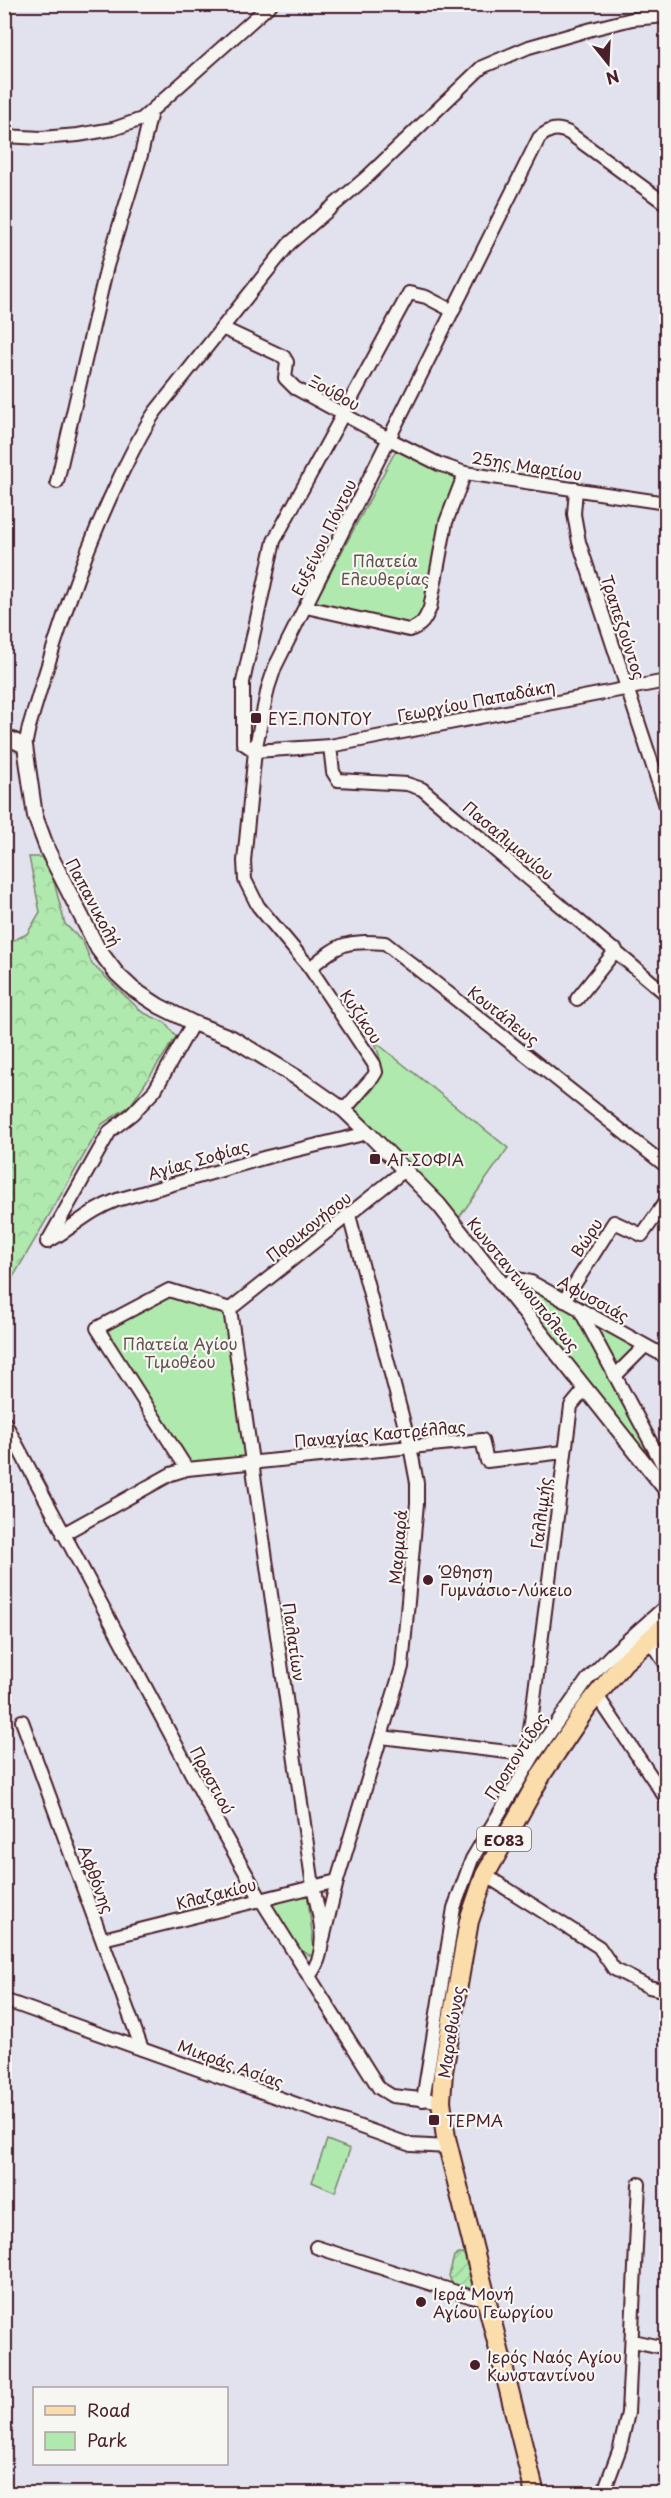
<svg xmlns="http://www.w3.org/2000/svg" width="671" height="2498" viewBox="0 0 671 2498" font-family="'Playpen Sans',sans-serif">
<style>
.green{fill:#afe9ae;stroke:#7c846c;stroke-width:1.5}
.forest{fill:url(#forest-crowns);stroke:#7c846c;stroke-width:1.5}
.garden{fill:url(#garden-furrows);stroke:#7c846c;stroke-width:1.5}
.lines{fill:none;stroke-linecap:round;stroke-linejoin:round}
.minor-casing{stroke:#4a1f2b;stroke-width:16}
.tertiary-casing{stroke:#4a1f2b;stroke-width:18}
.primary-casing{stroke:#4a1f2b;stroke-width:22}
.minor{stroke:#f6f6f2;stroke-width:12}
.tertiary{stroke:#f6f6f2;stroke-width:14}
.primary{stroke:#fbddab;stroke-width:18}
.poi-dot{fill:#4a1f2b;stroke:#f6f6f2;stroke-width:2}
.labels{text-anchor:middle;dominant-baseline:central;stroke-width:4.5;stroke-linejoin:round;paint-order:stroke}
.shield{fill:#f6f6f2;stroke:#7e6067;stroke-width:1.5}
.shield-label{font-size:15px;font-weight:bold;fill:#4a1f2b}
.street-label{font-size:16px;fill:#4a1f2b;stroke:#f6f6f2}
.park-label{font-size:16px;fill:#63524c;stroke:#f6f6f2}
.poi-label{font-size:16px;fill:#4a1f2b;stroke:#f6f6f2;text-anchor:start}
</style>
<defs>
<pattern id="forest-crowns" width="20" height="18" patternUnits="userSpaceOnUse" patternTransform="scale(1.5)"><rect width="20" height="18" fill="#afe9ae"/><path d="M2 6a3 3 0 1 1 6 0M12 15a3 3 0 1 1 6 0" fill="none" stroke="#98c796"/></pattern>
<pattern id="garden-furrows" width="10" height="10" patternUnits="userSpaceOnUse" patternTransform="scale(1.5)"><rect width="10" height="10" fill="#afe9ae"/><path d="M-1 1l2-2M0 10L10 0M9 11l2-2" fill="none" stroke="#98c796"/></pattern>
</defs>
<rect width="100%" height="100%" fill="#e1e2ee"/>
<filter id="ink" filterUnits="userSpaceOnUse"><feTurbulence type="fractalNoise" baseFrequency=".0167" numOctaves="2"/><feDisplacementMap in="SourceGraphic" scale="12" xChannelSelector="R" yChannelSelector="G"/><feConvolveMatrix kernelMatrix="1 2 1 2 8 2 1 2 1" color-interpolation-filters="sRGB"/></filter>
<g filter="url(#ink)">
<g class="green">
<path d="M396 450 460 476 424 611 422 617 410 625 314 604Z"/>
<path d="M374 1041 508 1148 458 1219 412 1168 354 1110C378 1083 390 1079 374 1041Z"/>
<path d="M523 1289H529L575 1313 662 1474 521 1294Z"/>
<path d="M169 1295 226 1313 248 1458 190 1465 104 1330Z"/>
<path d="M592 1318 641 1346 617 1367Z"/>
<path d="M307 1891 315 1958 295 1947 265 1900Z"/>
<path d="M327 2140 350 2149 335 2192 312 2182Z"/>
</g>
<path class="forest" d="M29 857H41L53 878 65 924 83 942 92 964 142 1012 166 1023 176 1037 130 1106 102 1124 5 1291V944L27 934 40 912Z"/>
<path class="garden" d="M459 2254H464L473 2286 468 2293 454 2288 449 2276 454 2256Z"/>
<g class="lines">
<g class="minor-casing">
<g id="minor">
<path d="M4 136 41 138 78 135 113 129 142 119 271 4"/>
<path d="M453 311 426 297 409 293 274 541 243 682V743L255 751 330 746 666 681"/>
<path d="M222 328 284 357 287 362 285 378 295 388 389 439 439 464 465 473 666 503"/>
<path d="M57 482 107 266 141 155 151 112"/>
<path d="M576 489 574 514 579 542 666 806"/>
<path d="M306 607 409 630C422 626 425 620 430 608L446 522 465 473"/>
<path d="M25 746 29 727C54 643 80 560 118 481 129 458 140 434 155 412L289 244 368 176 482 67 529 47 592 29 632 19 666 16"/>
<path d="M330 746 333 772 338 780 407 784 422 789 666 994"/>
<path d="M310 968C340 943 346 940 385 943L666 1166"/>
<path d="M577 999 616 950"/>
<path d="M344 1110 373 1077 376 1072 374 1064 310 968 258 906 245 880 244 861 255 751 268 688 275 667 539 138C549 129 556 127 569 133L666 204"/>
<path d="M48 1241 110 1131 132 1114 155 1090 193 1023"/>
<path d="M47 1242C73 1228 88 1211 117 1200L267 1157 368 1133"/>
<path d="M506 1286 514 1278 531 1282 666 1357"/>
<path d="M564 1301 614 1222 642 1235 666 1201"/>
<path d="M230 1309 313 1886C319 1916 331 1950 309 1976"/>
<path d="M230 1309 406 1169"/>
<path d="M580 1310 666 1471"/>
<path d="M615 1376 645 1346"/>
<path d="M4 1421 223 1833 260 1898 379 2088 392 2096 441 2101"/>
<path d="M187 1469 97 1328 169 1290 230 1309"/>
<path d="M63 1534 171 1474 187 1469 482 1440 487 1461 564 1452"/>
<path d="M649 1640 666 1664"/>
<path d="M596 1694 665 1797"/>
<path d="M22 1721 142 2049"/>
<path d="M381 1737 533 1755"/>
<path d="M527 1754 571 1406 585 1389"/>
<path d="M485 1875 599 1947 614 1969 649 1987 666 1991"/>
<path d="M103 1939 337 1881"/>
<path d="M323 1939 337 1881 402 1667 417 1503V1483L410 1446 349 1215"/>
<path d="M4 2000 411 2145 448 2147"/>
<path d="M423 2100 454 1908 472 1859 534 1755 587 1680 612 1654 666 1606"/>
<path d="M316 2247 472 2297H486"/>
<path d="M633 2341 666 2348"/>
<path d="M603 2494 620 2448 628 2413 639 2184"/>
</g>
</g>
<g class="tertiary-casing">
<path id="tertiary" d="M4 736 25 746 35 816 48 851 98 949 117 974 133 989 159 1006 193 1023 232 1038 304 1082 344 1110 368 1133 439 1205 666 1490"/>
</g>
<g class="primary-casing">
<path id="primary" d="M535 2494 446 2138 441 2101 443 2072 469 1921 485 1875 543 1772 587 1707 624 1662 666 1625"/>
</g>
<use href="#minor" class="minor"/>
<use href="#tertiary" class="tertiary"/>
<use href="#primary" class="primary"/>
</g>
</g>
<g class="poi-dot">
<rect x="250" y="712" width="12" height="12" rx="3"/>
<rect x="369" y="1153" width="12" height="12" rx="3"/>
<circle cx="428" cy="1580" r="6"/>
<rect x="428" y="2114" width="12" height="12" rx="3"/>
<circle cx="421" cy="2302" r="6"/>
<circle cx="475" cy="2365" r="6"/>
</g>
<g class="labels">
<rect class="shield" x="477" y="1827" width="54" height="24" rx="4.5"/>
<g class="shield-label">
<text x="504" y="1839">ΕΟ83</text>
</g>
<g class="street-label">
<text transform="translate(335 392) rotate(29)">Ξούθου</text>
<text transform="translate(527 465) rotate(9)">25ης Μαρτίου</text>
<text transform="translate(323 537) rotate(-64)">Ευξείνου Πόντου</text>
<text transform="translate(624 627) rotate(72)">Τραπεζούντος</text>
<text transform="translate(476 700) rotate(-11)">Γεωργίου Παπαδάκη</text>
<text transform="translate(509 840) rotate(40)">Πασαλιμανίου</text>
<text transform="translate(94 902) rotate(62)">Παπανικολή</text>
<text transform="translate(504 1015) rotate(38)">Κουτάλεως</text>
<text transform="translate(362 1016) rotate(56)">Κυζίκου</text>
<text transform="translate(198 1159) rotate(-16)">Αγίας Σοφίας</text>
<text transform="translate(308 1226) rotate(-38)">Προικονήσου</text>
<text transform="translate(586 1237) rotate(-57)">Βώρυ</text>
<text transform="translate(524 1284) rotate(51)">Κωνσταντινουπόλεως</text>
<text transform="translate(594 1298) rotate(29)">Αφυσσιάς</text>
<text transform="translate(380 1433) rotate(-5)">Παναγίας Καστρέλλας</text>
<text transform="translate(540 1513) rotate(-83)">Γαλλιμής</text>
<text transform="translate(397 1547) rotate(-85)">Μαρμαρά</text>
<text transform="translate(295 1642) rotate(82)">Παλατίων</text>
<text transform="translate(515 1756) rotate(-57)">Προποντίδος</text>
<text transform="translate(213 1780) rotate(62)">Πραστιού</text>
<text transform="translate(97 1879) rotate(69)">Αφθόνης</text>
<text transform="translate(216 1893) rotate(-14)">Κλαζακίου</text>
<text transform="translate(450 2032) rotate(-81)">Μαραθώνος</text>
<text transform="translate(231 2063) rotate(20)">Μικράς Ασίας</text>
</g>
<g class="park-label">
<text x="385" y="560">Πλατεία<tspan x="385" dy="18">Ελευθερίας</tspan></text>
<text x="180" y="1343">Πλατεία Αγίου<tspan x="180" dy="18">Τιμοθέου</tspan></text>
</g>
<g class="poi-label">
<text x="268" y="718">ΕΥΞ.ΠΟΝΤΟΥ</text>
<text x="387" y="1159">ΑΓ.ΣΟΦΙΑ</text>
<text x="440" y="1571">Ώθηση<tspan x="440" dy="18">Γυμνάσιο-Λύκειο</tspan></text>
<text x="446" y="2120">ΤΕΡΜΑ</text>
<text x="433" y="2293">Ιερά Μονή<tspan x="433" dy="18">Αγίου Γεωργίου</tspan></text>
<text x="487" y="2356">Ιερός Ναός Αγίου<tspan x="487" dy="18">Κωνσταντίνου</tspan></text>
</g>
</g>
<rect width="671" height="2498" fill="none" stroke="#f6f6f2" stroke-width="24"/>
<rect x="12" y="12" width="647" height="2474" fill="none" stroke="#4a1f2b" stroke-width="2" filter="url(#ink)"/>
<rect x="33" y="2387" width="195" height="78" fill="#f6f6f2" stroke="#b1a0a2" stroke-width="1.5"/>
<rect x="45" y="2406" width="30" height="9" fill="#fbddab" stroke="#b1a0a2" stroke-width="1.5"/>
<text x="87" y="2417" font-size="18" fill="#4a1f2b">Road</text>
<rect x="45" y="2432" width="30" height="18" fill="#afe9ae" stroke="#b1a0a2" stroke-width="1.5"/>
<text x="87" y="2447" font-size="18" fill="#4a1f2b">Park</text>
<g transform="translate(608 63) rotate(162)" stroke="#f6f6f2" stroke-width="4.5" paint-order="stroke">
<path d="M0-4.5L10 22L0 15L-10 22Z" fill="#4a1f2b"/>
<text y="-9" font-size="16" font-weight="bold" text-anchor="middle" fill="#4a1f2b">N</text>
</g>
</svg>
